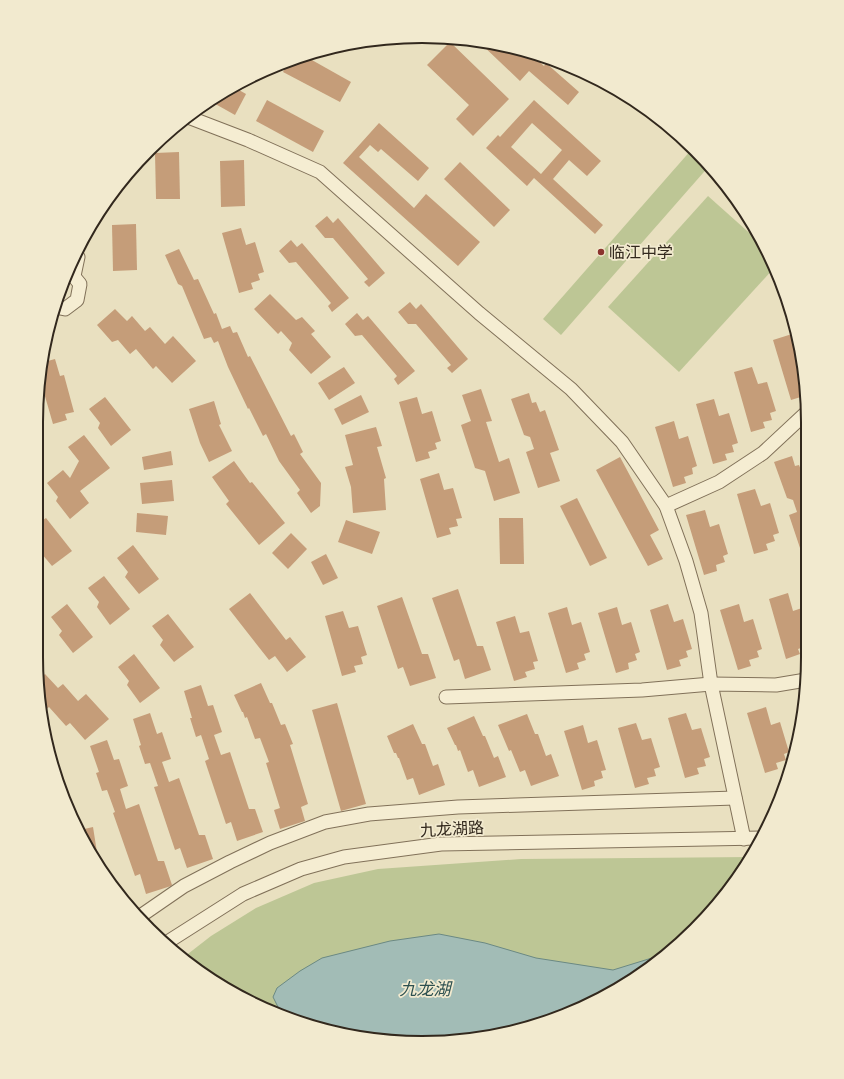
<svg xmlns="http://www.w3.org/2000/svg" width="844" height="1079" viewBox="0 0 844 1079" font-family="'Zilla Slab','Noto Sans SC',serif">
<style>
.green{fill:#bdc695}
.water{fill:#a2bcb6;stroke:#6b8983}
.building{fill:#c59d79;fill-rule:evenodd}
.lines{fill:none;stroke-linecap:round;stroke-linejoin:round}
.minor-casing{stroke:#817159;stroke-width:15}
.minor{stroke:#f5edd2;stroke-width:13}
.poi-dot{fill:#8b342e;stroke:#f2eacf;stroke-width:1.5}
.labels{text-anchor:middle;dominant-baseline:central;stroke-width:3.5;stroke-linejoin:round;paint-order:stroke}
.poi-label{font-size:16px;fill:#32281d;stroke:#f2eacf;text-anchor:start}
.street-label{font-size:16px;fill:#32281d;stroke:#f2eacf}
.water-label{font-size:17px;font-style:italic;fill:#2d5050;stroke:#f2eacf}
.rim{fill:none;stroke:#32281d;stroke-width:2}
</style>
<rect width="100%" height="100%" fill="#e9e0c0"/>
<g class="green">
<path d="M692 149 710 165 561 335 543 319Z"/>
<path d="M708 196 765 247 774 268 679 372 608 307Z"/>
<path d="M751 857 743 872 677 947 615 991 522 1030 422 1043 322 1030 229 991 184 957 211 936 256 908 314 883 378 869 521 859Z"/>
</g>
<path class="water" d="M439 934 485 943 536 958 613 970 668 953 615 991 522 1030 422 1043 322 1030 281 1013 273 997 277 988 300 971 322 958 390 941Z"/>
<g class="building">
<path d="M450 42 509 99 473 136 456 119 469 105 427 65Z"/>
<path d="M479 42 515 48 520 53 523 50 529 52 544 66 546 63 579 92 568 105 529 71 520 81Z"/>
<path d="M303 55 351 82 340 102 283 72 290 60Z"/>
<path d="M232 86 246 94 235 115 210 101Z"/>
<path d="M267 100 324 131 313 152 256 121Z"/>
<path d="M534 100 601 161 587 176 569 160 553 179 603 225 595 234 534 178 527 186 486 148 498 135 500 137ZM532 123 562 150 541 174 511 147Z"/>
<path d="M379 123 429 168 418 181 381 149 378 152 370 145 359 157 414 208 426 194 480 242 458 266 343 163Z"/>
<path d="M179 152 180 199H156L155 153Z"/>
<path d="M244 160 245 206 221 207 220 161Z"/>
<path d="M460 162 510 210 494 227 444 179Z"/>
<path d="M327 216 333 223 338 218 385 273 369 287 364 282 368 279 333 238H325L315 226Z"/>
<path d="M136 224 137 270 113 271 112 225Z"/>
<path d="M241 228 246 245 255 242 264 272 258 274 260 280 251 283 253 289 239 293 222 233Z"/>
<path d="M291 240 297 247 302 243 349 298 332 312 328 306 331 303 296 262 289 263 279 251Z"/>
<path d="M179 249 194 280 198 279 214 314 216 313 222 329 230 326 233 333 237 332 248 357 250 356 291 436 294 434 303 452 300 454 321 483 320 506 311 513 297 493 300 490 279 461 266 434 263 436 249 408 248 409 228 367 218 341 214 343 211 337 204 339 182 286 178 284 165 255Z"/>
<path d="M270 294 296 320 302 317 315 331 311 334 331 357 311 374 289 350 292 343 281 331 278 334 254 309Z"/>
<path d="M410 302 416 309 421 304 468 359 452 373 447 368 451 365 416 324H408L398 312Z"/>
<path d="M115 309 127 321 132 316 145 331 150 327 165 344 173 336 196 361 172 383 156 366 153 369 136 349 130 354 118 340 112 342 97 325Z"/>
<path d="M357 313 363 320 368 316 415 371 398 385 394 379 397 376 362 335 355 336 345 324Z"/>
<path d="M792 334 797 352H798L806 389 802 390 804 396 791 400 773 340Z"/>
<path d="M55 359 60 376 64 375 74 412 65 414 67 420 53 424 40 379 44 362Z"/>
<path d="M344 367 355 383 329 400 318 383Z"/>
<path d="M752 367 758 384 767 382 776 411 770 413 772 420 763 422 765 428 751 432 734 372Z"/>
<path d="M481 389 492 421 486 422 499 462 509 458 520 493 494 501 485 471 475 468 461 425 471 421 462 395Z"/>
<path d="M529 393 532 403 536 402 540 412 545 410 559 450 550 453 560 481 538 488 526 452 534 449 530 437 524 435 511 399Z"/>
<path d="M361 395 369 412 342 425 334 409Z"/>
<path d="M105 397 131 430 111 446 98 428 100 423 89 409Z"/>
<path d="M417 397 422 414 432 411 441 441 435 443 437 449 428 452 430 458 416 462 399 402Z"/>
<path d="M714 399 719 416 729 413 738 443 732 445 734 452 725 454 727 460 713 464 696 404Z"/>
<path d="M214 401 221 424 219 425 232 451 209 462 200 443 189 409Z"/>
<path d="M674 421 679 439 688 436 697 466 692 468 693 474 684 477 686 483 673 487 655 427Z"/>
<path d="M376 427 382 446 377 447 386 478 384 479 386 510 353 513 351 487 345 467 353 465 345 435Z"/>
<path d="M84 435 110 468 80 491 89 503 70 519 56 501 58 497 47 483 63 470 70 478 79 461 68 447Z"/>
<path d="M171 451 173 465 144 470 142 457Z"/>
<path d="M792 456 795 466 799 465 803 475 807 473 808 549 801 551 789 515 797 512 793 500 787 498 774 462Z"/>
<path d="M620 457 659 530 650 535 663 559 648 566 596 470Z"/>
<path d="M234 461 250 483 252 482 285 523 259 545 226 504 229 501 212 477Z"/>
<path d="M439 473 444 490 453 488 462 518 456 519 458 526 449 528 451 534 437 538 420 479Z"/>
<path d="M172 480 174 501 142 504 140 483Z"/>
<path d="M755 489 761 506 770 503 779 533 773 535 775 541 766 544 768 550 754 554 737 494Z"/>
<path d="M577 498 607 558 590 566 560 506Z"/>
<path d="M705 510 710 527 719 524 728 554 723 556 725 562 716 565 717 571 704 575 686 515Z"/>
<path d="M137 513 168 516 166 535 136 532Z"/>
<path d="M46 518 72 551 52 566 36 547V525Z"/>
<path d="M499 518H523L524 564H500Z"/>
<path d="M346 520 380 532 372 554 338 542Z"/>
<path d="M291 533 307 549 288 569 272 553Z"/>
<path d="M133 545 159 579 139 594 125 577 128 572 117 558Z"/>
<path d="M326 554 338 578 323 585 311 562Z"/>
<path d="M104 576 130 609 110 625 97 607 99 602 88 588Z"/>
<path d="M458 589 477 646H483L491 670 465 679 459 659 454 661 432 598Z"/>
<path d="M250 593 286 640 290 637 306 657 287 672 275 656 269 660 229 609Z"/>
<path d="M788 593 793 611 802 608 808 628V639L805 640 807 646 798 649 800 654 786 659 769 599Z"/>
<path d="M402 597 422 654H428L436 678 410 686 403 667 398 669 377 606Z"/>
<path d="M67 604 93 637 73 653 59 635 62 631 51 617Z"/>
<path d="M668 604 674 622 683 619 692 649 686 651 688 657 679 660 681 666 667 670 650 610Z"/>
<path d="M739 604 744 622 753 619 762 649 757 651 759 657 749 660 751 666 738 670 720 610Z"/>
<path d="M567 607 572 625 581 622 590 652 584 654 586 660 577 663 579 669 566 673 548 613Z"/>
<path d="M617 607 622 625 631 622 640 652 635 654 637 660 628 663 629 669 616 673 598 613Z"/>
<path d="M343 611 349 628 358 626 367 655 361 657 363 664 354 666 356 672 342 676 325 616Z"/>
<path d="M168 614 194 647 174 662 160 645 163 640 152 626Z"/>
<path d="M515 616 520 633 529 631 538 661 533 662 535 669 525 672 527 677 514 681 496 622Z"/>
<path d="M134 654 160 688 140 703 127 685 129 681 118 667Z"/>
<path d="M45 674 58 688 63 684 78 701 86 694 109 719 85 740 70 723 66 726 49 707 43 712 39 680Z"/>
<path d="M261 683 270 703H272L281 725 285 724 293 744 290 745 308 804 301 807 305 821 280 829 274 810 280 808 266 763 269 762 260 738 255 739 247 717 245 718 243 712H242L234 695Z"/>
<path d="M201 685 208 706 213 705 222 732 214 735 221 755 230 752 249 809H255L263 832 237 841 231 822 226 824 205 761 209 759 201 735 196 737 190 718H192L184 691Z"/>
<path d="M337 703 366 804 341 811 312 710Z"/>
<path d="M766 707 771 725 780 722 789 752 784 754 786 760 776 763 778 769 765 773 747 713Z"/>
<path d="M150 713 157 734 162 732 171 759 162 762 169 782 179 778 199 835H205L213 859 187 868 180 848 175 850 154 787 158 786 150 763 145 764 139 746 141 745 133 719Z"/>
<path d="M686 713 692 730 701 728 710 757 704 759 706 766 697 768 699 774 685 778 668 718Z"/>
<path d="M527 714 535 734H538L546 756 551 754 559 776 531 786 525 770 520 772 511 750 509 751 498 725Z"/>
<path d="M474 716 483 736H485L494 758 498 756 506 777 479 787 473 770 468 772 460 750 458 751 456 745H455L447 728Z"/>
<path d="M636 723 642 740 651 738 660 767 654 769 656 776 647 778 649 784 635 788 618 728Z"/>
<path d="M413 724 422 744H425L433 766 438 764 445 785 419 795 413 778 407 780 399 758H398L396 753H394L387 736Z"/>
<path d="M583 725 588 743 597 740 606 770 601 771 603 778 594 781 595 786 582 790 564 731Z"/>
<path d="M107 740 114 760 119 759 128 786 120 789 126 809 139 804 158 861H164L172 885 171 886 146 894 140 874 135 876 113 813 115 812 107 790 102 791 96 773 99 772 90 746Z"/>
<path d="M93 827 99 865 88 850 80 830Z"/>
</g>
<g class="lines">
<g class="minor-casing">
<g id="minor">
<path d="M188 117 248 140 320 172 479 313 571 389 622 442 666 506 686 561 701 613 711 684 744 839"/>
<path d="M74 276 78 257"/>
<path d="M55 307 65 309 77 300 80 284 70 272"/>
<path d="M666 506 719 482 763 453 807 412"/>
<path d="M446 697 642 690 711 684 776 685 806 680"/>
<path d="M139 917 184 886 230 862 270 843 325 822 369 814 458 807 735 798"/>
<path d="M166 943 243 894 301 869 344 857 441 844 761 838"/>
</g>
</g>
<use href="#minor" class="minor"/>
</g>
<circle class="poi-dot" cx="601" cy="252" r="4"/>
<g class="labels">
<g class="poi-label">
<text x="609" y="252">临江中学</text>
</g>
<g class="street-label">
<text transform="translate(452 829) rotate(-3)">九龙湖路</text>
</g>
<g class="water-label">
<text x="425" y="989">九龙湖</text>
</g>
</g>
<path d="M0 0H844V1079H0ZM422 43H422A379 379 0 0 1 801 422V657A379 379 0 0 1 422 1036H422A379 379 0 0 1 43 657V422A379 379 0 0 1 422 43Z" fill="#f2eacf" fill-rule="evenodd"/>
<path class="rim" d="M422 43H422A379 379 0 0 1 801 422V657A379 379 0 0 1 422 1036H422A379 379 0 0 1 43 657V422A379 379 0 0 1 422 43Z"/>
</svg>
